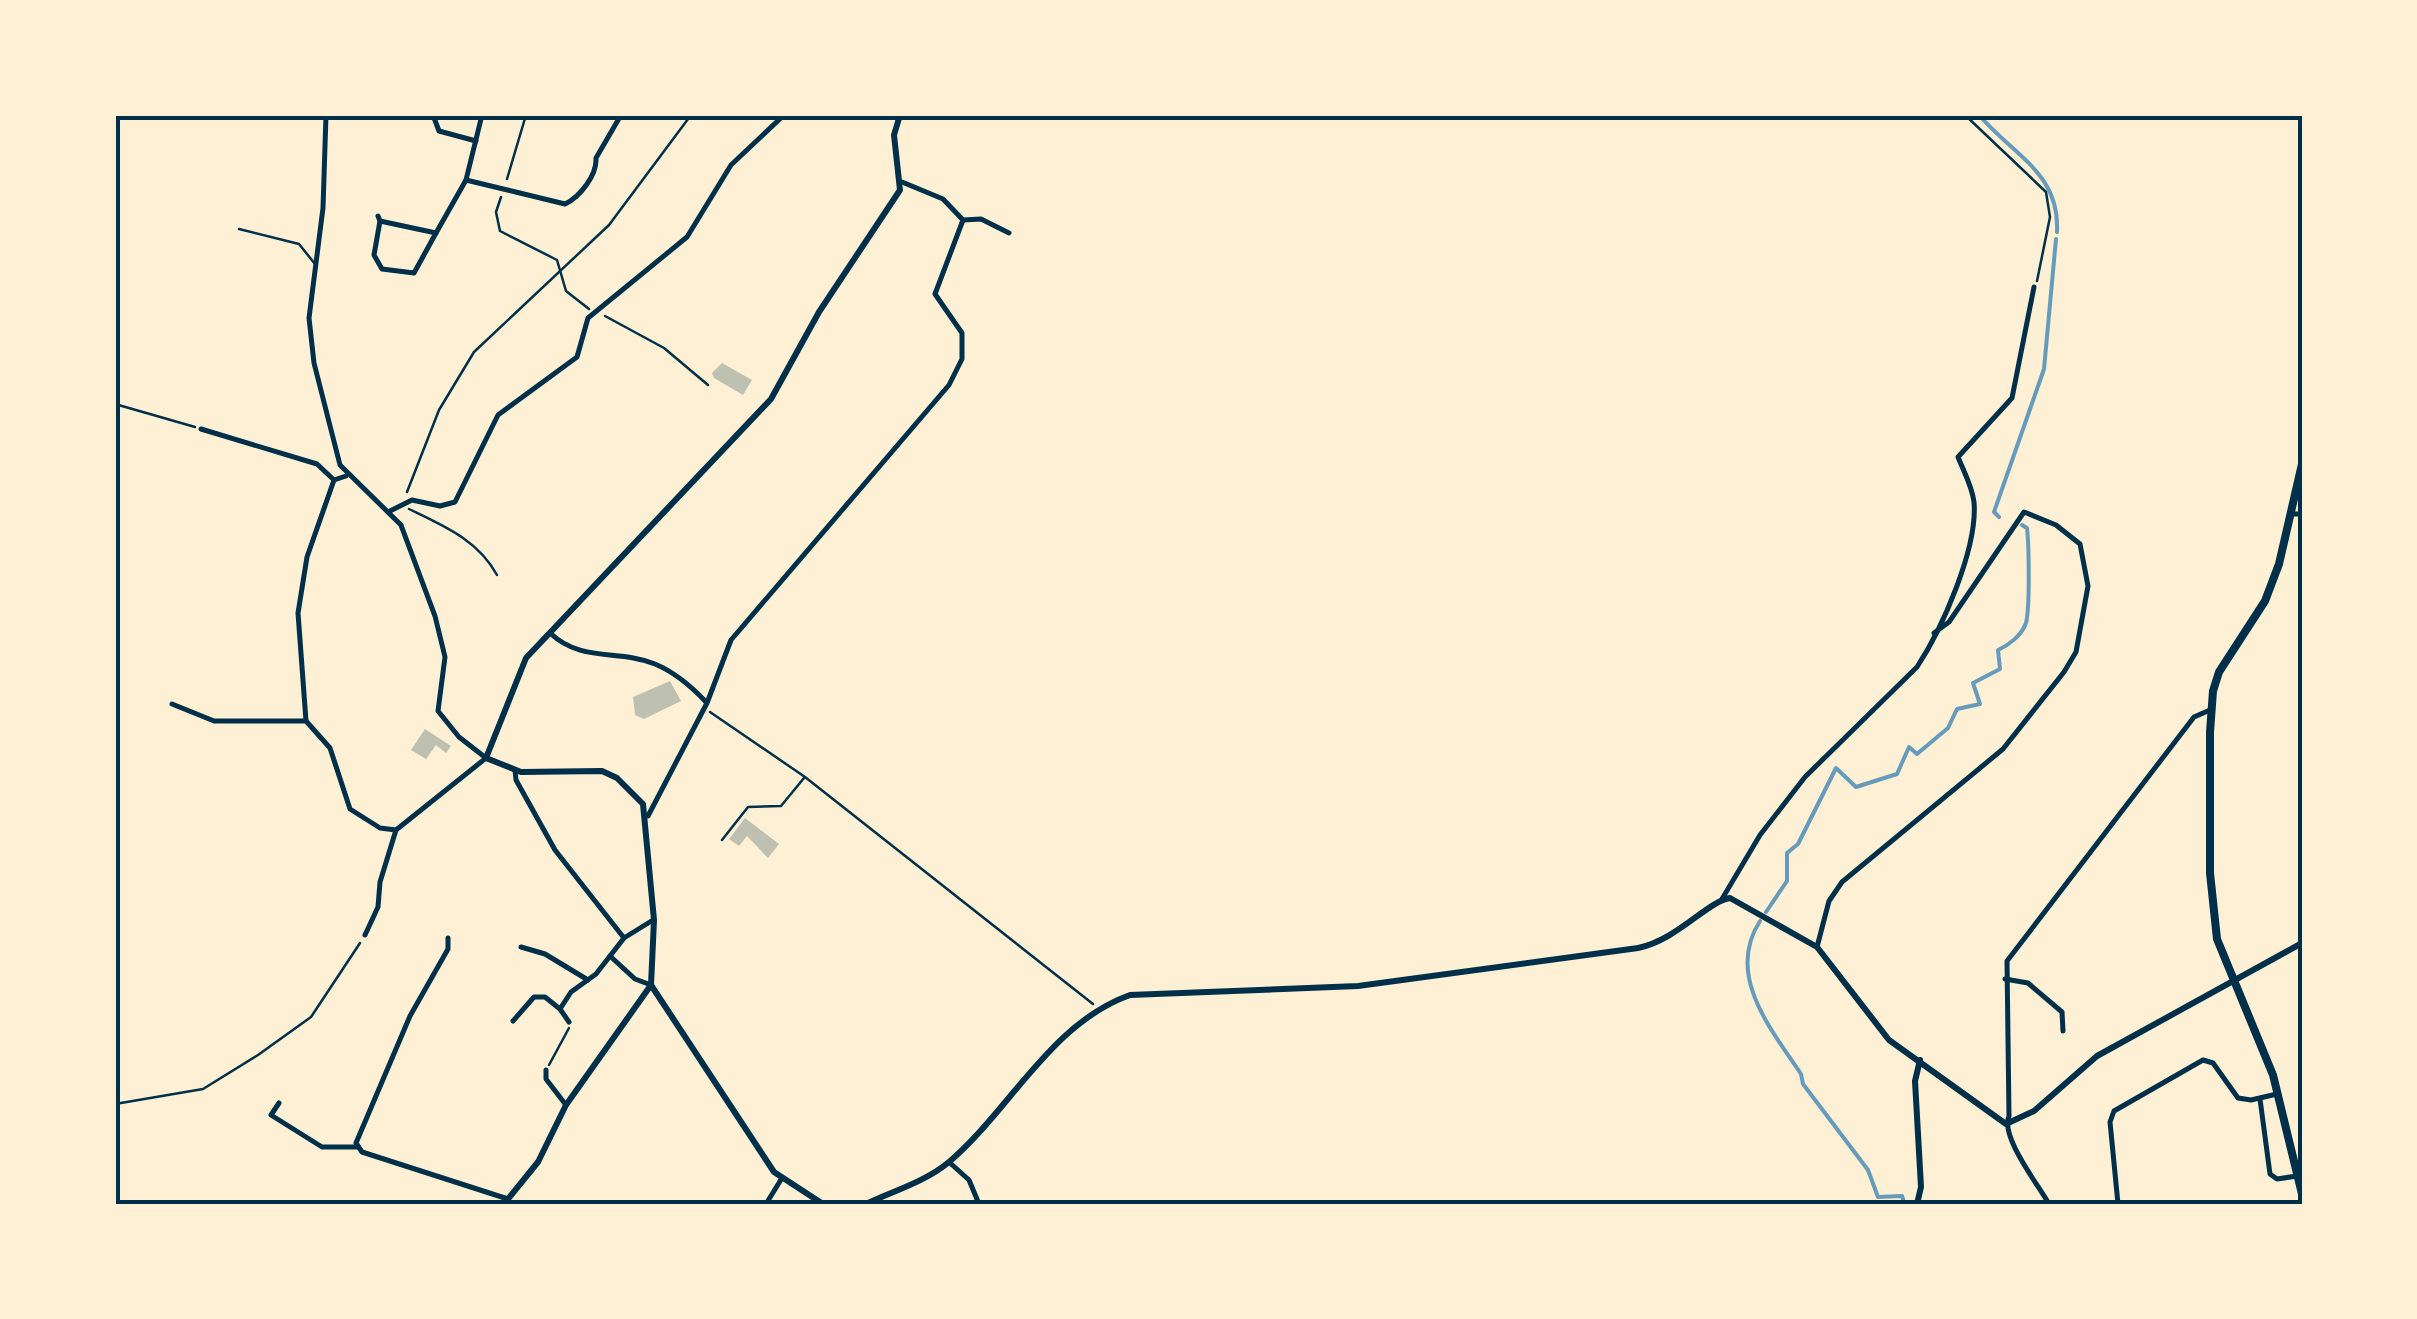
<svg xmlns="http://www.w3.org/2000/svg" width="2417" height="1319" viewBox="0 0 2417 1319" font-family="'Sofia Sans Condensed',sans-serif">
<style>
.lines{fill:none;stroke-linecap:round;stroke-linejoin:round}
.stream{stroke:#669bbc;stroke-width:4}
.building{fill:#bec0b2}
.path{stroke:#003049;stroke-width:2.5}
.service{stroke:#003049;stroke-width:2.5}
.minor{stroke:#003049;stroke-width:5}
.tertiary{stroke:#003049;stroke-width:6}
.secondary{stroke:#003049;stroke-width:8}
.neatline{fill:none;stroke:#003049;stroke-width:4}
</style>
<rect width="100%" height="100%" fill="#fdf0d5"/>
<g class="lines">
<g class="stream">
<path d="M1979 115C2014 156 2060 173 2057 232"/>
<path d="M1999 517 1994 512 2044 369 2056 239"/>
<path d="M1766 912 1787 881V853L1798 844 1836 768 1856 787 1897 774 1909 747 1917 754 1948 728 1957 709 1980 704 1973 683 2000 669 1998 650C2009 645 2022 635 2026 623 2030 607 2029 546 2027 528L2022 525"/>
<path d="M1760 921C1725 975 1771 1029 1801 1074L1803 1084 1868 1170 1878 1197 1902 1196 1904 1202"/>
</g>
</g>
<g class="building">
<path d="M722 363 752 380 743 395 714 378 712 373Z"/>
<path d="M670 681 681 701 644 719 635 715 633 697Z"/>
<path d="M425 729 451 746 446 753 436 745 426 759 411 750Z"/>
<path d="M745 818 779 844 768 858 747 836 739 846 729 839Z"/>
</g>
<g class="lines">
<g class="path">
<path d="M1965 115 2046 192 2050 217 2037 281"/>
<path d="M507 179 526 115"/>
<path d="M501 197 496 212 500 231 557 260 566 291 589 309"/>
<path d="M605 316 664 348 708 385"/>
<path d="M115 404 195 427"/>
<path d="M407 492 439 410 474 352 609 225 691 115"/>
<path d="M409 509C444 526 478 540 497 575"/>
<path d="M710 712 805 777 1093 1004"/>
<path d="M722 840 748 807 781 806 804 778"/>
<path d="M549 1065 569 1028"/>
<path d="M115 1104 203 1089 258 1055 311 1017 360 943"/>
</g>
<path class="service" d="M239 229 299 244 315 264"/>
<g class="minor">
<path d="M326 115 323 208 309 318 314 363 340 465 401 525 435 616 445 657 438 711 459 737 486 758 396 830 380 882 378 907 365 935"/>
<path d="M433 115 439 131 476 141"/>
<path d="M466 180 565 204C580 197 597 175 596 158L621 115"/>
<path d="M378 216 380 221 436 233 466 180 482 115"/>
<path d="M963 220 981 219 1009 233"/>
<path d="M380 221 374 255 382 269 414 273 436 233"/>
<path d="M201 429 317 464 334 480 346 476"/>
<path d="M390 511 412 500 440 506 455 502 498 415 577 357 588 318 687 237 731 165 784 115"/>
<path d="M2292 514H2302"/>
<path d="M550 633C582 663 618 649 655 664 674 672 692 687 706 702"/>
<path d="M172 704 214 721H306L330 748 350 809 380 828 396 830"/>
<path d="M306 721 298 613 307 557 334 480"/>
<path d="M515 770 516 780 555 850 624 938"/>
<path d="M648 816 707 703 731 640 949 385 962 359V333L935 294 963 220 943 199 902 182"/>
<path d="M1722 899 1760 835 1805 777 1917 667C1942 629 1978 548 1974 502 1972 486 1964 472 1958 457L2012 398 2034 287"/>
<path d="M448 938V949L410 1016 356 1143 362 1152 508 1199"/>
<path d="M521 947 545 954 588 980"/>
<path d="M1817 947 1829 901 1842 882 2003 749 2064 672 2076 652 2088 586 2080 544 2056 525 2024 512 1949 622 1934 633"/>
<path d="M610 956 635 979 651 985"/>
<path d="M2005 979 2028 983 2062 1012 2063 1031"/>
<path d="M513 1021 534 997H545L560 1009"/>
<path d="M569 1022 560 1009 571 992 596 974 624 938 653 920"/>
<path d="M546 1070V1079L566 1105"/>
<path d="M2260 1099 2270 1174 2277 1179 2297 1176"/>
<path d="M279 1103 271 1115 322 1147H357"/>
<path d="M949 1162 969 1180 979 1204"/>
<path d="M766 1204 782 1178"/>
<path d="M2049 1204C2037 1183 2000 1136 2009 1116L2007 961 2194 717 2210 710"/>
<path d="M2118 1204 2110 1122 2114 1111 2203 1060 2213 1063 2238 1098 2251 1100 2277 1094"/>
</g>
<g class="tertiary">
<path d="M651 985 654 920 643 804 617 778 602 771 521 772 486 758 526 658 771 399 819 312 900 190 894 135 900 115"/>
<path d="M651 985 774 1172 823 1204"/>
<path d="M504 1204 538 1162 566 1105 651 985"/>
<path d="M866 1204C893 1191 925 1182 949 1162 1010 1110 1051 1023 1130 995L1358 986 1638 948C1677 940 1708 901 1730 898L1817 947 1889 1040 2006 1124 2034 1111 2097 1056 2302 943"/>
<path d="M1917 1204 1921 1187 1915 1081 1920 1060"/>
</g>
<path class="secondary" d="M2302 464 2279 564 2265 601 2219 672 2213 691 2210 732V873L2217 939 2273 1075 2302 1194"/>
</g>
<rect width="2417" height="1319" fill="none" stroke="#fdf0d5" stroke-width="235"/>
<rect x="118" y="118" width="2182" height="1084" class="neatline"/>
</svg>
